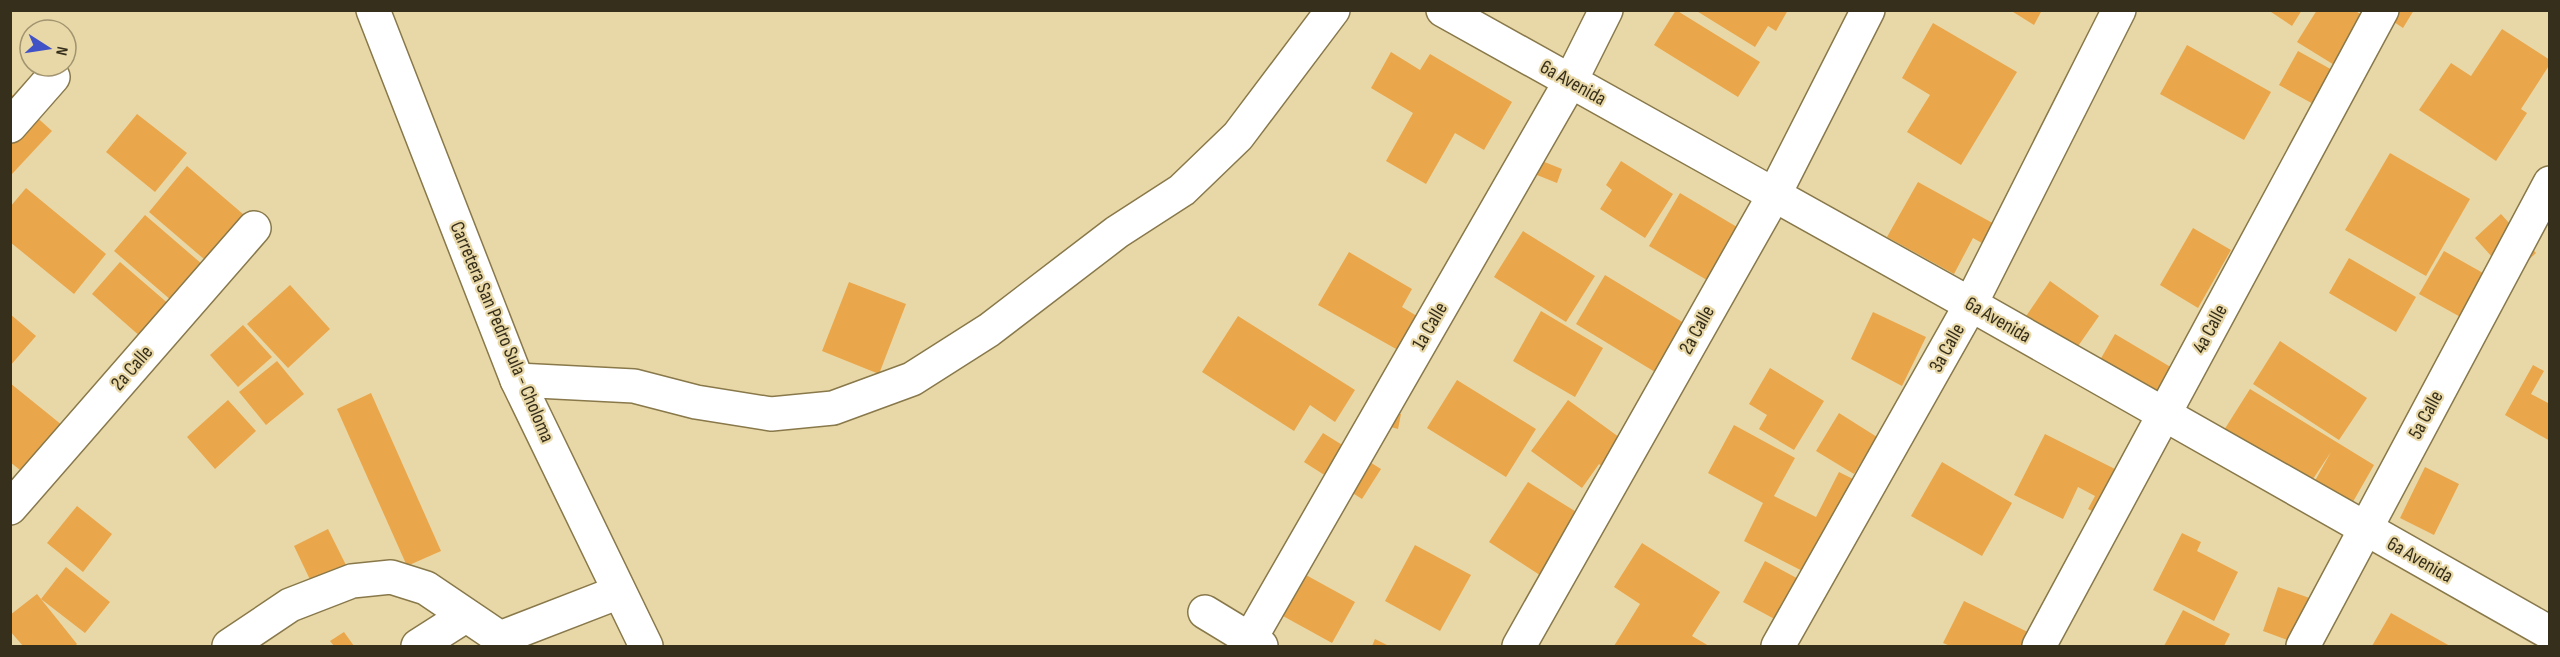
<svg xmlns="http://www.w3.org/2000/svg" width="2560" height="657" viewBox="0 0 2560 657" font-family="'Sofia Sans Condensed',sans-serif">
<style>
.building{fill:#e9a64a}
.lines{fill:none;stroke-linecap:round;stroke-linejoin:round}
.minor-casing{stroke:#88784a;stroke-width:36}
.major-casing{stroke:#88784a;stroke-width:36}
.minor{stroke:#fff;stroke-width:33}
.major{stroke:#fff;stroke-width:33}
.labels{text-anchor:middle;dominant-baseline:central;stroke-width:4.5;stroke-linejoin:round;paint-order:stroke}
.street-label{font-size:20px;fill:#362f1c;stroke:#e9d8a7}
</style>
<rect width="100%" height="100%" fill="#e9d8a7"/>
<g class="building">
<path d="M1676 10 1760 62 1738 97 1654 45Z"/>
<path d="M1695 10H1788L1776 31 1768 26 1755 47Z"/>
<path d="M2010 10H2042L2034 25Z"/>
<path d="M2268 10H2302L2292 26Z"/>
<path d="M2317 10H2354L2387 31 2357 79 2297 42Z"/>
<path d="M2376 10H2414L2403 28Z"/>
<path d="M1933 23 2017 72 1961 165 1907 132 1930 95 1902 78Z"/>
<path d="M2502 29 2550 60V64L2521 109 2527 113 2496 161 2419 110 2451 63 2471 76Z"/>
<path d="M2187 45 2271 92 2244 140 2160 94Z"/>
<path d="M2298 51 2354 82 2335 116 2279 85Z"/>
<path d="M1391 52 1420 70 1430 54 1512 102 1484 150 1455 133 1426 184 1386 161 1413 113 1371 88Z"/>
<path d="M10 93 52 131 12 174 10 173Z"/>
<path d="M137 114 187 153 155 192 106 152Z"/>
<path d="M2390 153 2470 199 2426 276 2345 230Z"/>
<path d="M1542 161 1562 169 1557 183 1537 175Z"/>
<path d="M1621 161 1673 194 1645 238 1600 209 1612 190 1606 185Z"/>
<path d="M187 166 264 232 225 277 149 212Z"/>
<path d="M1918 182 1998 226 1987 246 1973 238 1954 274 1887 237Z"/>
<path d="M26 188 106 254 74 294 10 242V207Z"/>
<path d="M1680 193 1747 233 1717 286 1649 246Z"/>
<path d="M2501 214 2536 253 2510 277 2475 238Z"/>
<path d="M145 215 217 277 186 313 114 251Z"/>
<path d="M2193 228 2231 250 2198 308 2160 285Z"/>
<path d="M1523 231 1595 276 1566 322 1494 277Z"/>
<path d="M2444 251 2506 286 2482 329 2419 294Z"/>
<path d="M1349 252 1412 289 1402 307 1425 321 1405 354 1318 305Z"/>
<path d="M2349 258 2416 297 2396 332 2329 293Z"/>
<path d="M120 262 178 312 150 345 92 294Z"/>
<path d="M1605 275 1684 323 1655 372 1576 324Z"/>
<path d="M2050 281 2099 316 2067 362 2018 328Z"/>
<path d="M849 282 906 304 879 374 822 351Z"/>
<path d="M290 285 330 329 288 368 247 324Z"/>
<path d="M1541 311 1603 348 1575 397 1513 361Z"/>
<path d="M1873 312 1926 337 1902 386 1851 359Z"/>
<path d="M10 314 36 336 10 366Z"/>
<path d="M1238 316 1355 390 1335 422 1310 405 1294 431 1202 372Z"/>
<path d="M243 325 272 357 238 387 210 355Z"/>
<path d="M2115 334 2179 372 2164 398 2100 360Z"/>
<path d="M2280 341 2367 398 2339 440 2253 384Z"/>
<path d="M277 361 304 394 266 425 239 392Z"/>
<path d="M2533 365 2544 371 2531 394 2550 404V441L2505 415Z"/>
<path d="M1770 368 1824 401 1794 450 1759 429 1767 415 1749 404Z"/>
<path d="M1457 380 1536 429 1506 477 1427 428Z"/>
<path d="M10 383 78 438 40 486 10 462Z"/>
<path d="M2250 389 2374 465 2350 507 2312 486 2331 452 2305 491 2219 438Z"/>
<path d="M371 393 441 551 407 566 337 409Z"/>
<path d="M228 400 256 431 215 469 187 437Z"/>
<path d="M1568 400 1634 448 1614 475 1599 464 1582 488 1531 451Z"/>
<path d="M1386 411 1401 414 1398 429 1383 425Z"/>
<path d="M1839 413 1877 437 1854 474 1816 451Z"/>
<path d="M1734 425 1795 458 1774 496 1816 517 1839 472 1865 485 1818 579 1744 541 1763 503 1708 473Z"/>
<path d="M1323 433 1381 469 1362 499 1304 462Z"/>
<path d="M2045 434 2129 476 2108 519 2088 509 2095 496 2078 487 2063 519 2014 495Z"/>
<path d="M1942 462 2012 503 1982 556 1911 516Z"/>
<path d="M2425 467 2459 484 2434 535 2400 518Z"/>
<path d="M1528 482 1578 513 1552 583 1489 542Z"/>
<path d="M77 506 112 534 83 572 47 543Z"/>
<path d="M328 529 349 571 314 588 294 546Z"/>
<path d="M2182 533 2201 542 2197 551 2238 572 2214 621 2153 590Z"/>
<path d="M1642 543 1720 592 1692 636 1709 646H1614L1640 604 1614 587Z"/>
<path d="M1415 545 1471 575 1440 631 1385 601Z"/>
<path d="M1765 561 1804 582 1782 623 1743 602Z"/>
<path d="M66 567 110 602 85 633 41 599Z"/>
<path d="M1306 575 1355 602 1332 643 1283 616Z"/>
<path d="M2278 587 2321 602 2304 646 2263 631Z"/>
<path d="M37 594 77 644 75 646H23L10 631V615Z"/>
<path d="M1964 601 2036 636 2031 646H1950L1943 643Z"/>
<path d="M2183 610 2230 634 2224 646H2164Z"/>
<path d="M2391 613 2450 646H2372Z"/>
<path d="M344 632 354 646H334L330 641Z"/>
<path d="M1375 639 1389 646H1372Z"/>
</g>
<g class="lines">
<g class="minor-casing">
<g id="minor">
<path d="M1443 10 1970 304 2550 633"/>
<path d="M10 126 53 77"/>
<path d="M517 380 634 386 696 402 771 414 833 408 912 379 989 330 1117 232 1182 190 1238 136 1333 10"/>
<path d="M10 508 254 228"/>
<path d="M1205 612 1261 646"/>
<path d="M1250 639 1570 82 1606 10"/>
<path d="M229 646 290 605 352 581 391 577 426 588 500 638 619 592"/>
<path d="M418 646 465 616"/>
<path d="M1519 646 1774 195 1868 10"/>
<path d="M1778 646 1966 313 2119 10"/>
<path d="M2039 646 2382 10"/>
<path d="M2303 646 2550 183"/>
</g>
</g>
<g class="major-casing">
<path id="major" d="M373 10 517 380 646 646"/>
</g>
<use href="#minor" class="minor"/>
<use href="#major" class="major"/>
</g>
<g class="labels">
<g class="street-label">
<text transform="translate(1573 83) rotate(29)">6a Avenida</text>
<text transform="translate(1998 320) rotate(30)">6a Avenida</text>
<text transform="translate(1430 326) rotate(-60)">1a Calle</text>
<text transform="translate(2210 329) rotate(-62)">4a Calle</text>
<text transform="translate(1697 330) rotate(-61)">2a Calle</text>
<text transform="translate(502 332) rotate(67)">Carretera San Pedro Sula - Choloma</text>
<text transform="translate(1947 348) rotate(-61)">3a Calle</text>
<text transform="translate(132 368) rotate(-49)">2a Calle</text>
<text transform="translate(2426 415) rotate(-62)">5a Calle</text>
<text transform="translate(2420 560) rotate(30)">6a Avenida</text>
</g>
</g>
<rect width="2560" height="657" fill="none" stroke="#362f1c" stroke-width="24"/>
<g transform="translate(48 48) rotate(102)"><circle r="28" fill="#e9d8a7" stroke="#a1946f" stroke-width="1.5"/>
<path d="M0-4.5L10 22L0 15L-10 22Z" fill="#4152c6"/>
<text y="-9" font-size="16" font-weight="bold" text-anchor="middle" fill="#362f1c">N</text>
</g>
</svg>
